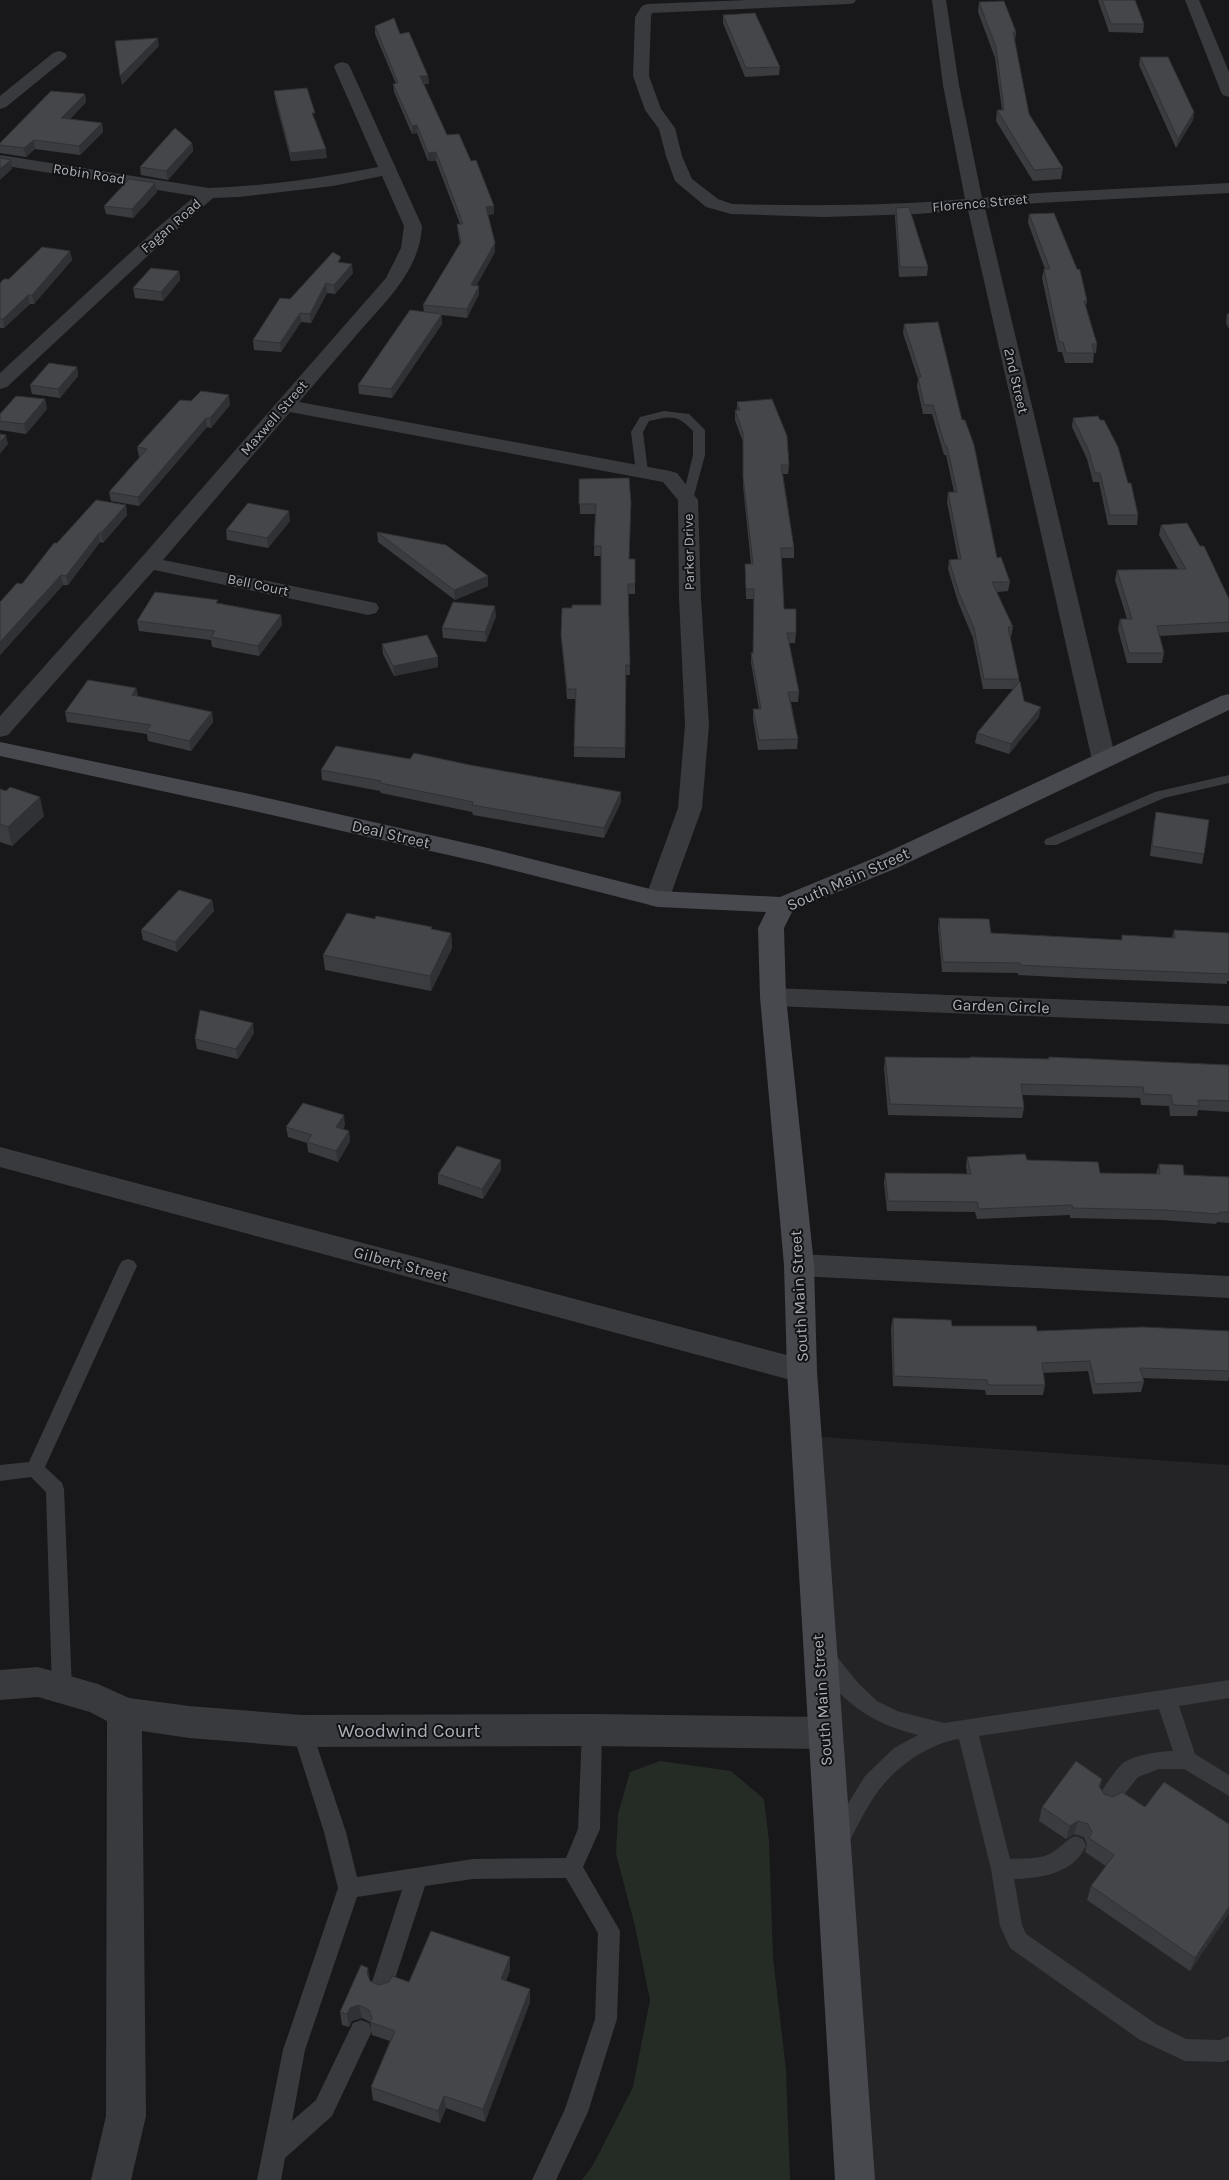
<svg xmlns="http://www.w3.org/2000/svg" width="1229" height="2180" viewBox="0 0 1229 2180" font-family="Karla,sans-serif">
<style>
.built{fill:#242427}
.green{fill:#242c25}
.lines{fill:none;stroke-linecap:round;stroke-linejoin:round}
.lane{fill:#393a3e;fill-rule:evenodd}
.street{fill:#393a3e;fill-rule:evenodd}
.secondary{fill:#47494e;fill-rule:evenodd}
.wall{fill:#3b3c40}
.shaded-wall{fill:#303134}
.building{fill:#45464a;stroke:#303134}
.labels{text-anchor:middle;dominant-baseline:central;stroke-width:4;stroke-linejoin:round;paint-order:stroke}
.far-street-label{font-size:14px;fill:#abb0b8;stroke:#131315}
.street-label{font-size:16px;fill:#abb0b8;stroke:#131315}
.near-street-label{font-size:19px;fill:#abb0b8;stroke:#131315}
</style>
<rect width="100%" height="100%" fill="#18181a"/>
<path class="built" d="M807 1436 1229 1465V2180H855Z"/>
<path class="green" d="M660 1761 731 1771 764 1799 769 1841 773 1957 786 2070 790 2180H582L593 2165 633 2087 650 2000 635 1926 616 1854 618 1814 630 1772Z"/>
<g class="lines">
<g class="lane">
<path d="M664 411 689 414 705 430V455L692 503H684L682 500 693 455V431C677 414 671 416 649 421L643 432 648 472 642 476 636 472 631 432 640 417Z"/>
<path d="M1229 775V783L1164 798 1056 845H1046L1044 842 1046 839 1155 792Z"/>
<path d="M128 1259 134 1261 137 1266 45 1467 62 1483 64 1489 72 1689 69 1695 62 1698 55 1695 52 1689 46 1492 31 1477 0 1481V1465L29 1462 119 1266 122 1261Z"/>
<path d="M826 1649 833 1652 859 1684 877 1701 897 1711 944 1723 1229 1680V1698L1179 1706 1195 1754 1229 1775V1796L1184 1769H1159L1138 1777 1115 1806 1108 1809 1101 1806 1097 1799C1102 1790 1115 1770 1123 1763 1134 1755 1160 1751 1173 1751L1159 1709 979 1736 1010 1859C1024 1858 1041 1860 1053 1852 1061 1847 1066 1840 1075 1836L1083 1839 1086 1846C1073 1874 1041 1878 1014 1879L1022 1925 1026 1934 1156 2024 1186 2039 1220 2040 1229 2036V2060L1223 2062 1185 2061 1140 2040 1010 1948 1000 1926 991 1869 959 1739C930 1743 897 1766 879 1790 866 1807 857 1828 846 1847L838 1850 830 1847 827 1840 830 1833 865 1776 894 1748 918 1735C873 1724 836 1701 816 1658L819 1652Z"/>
<path d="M592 1721 599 1723 602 1730 600 1829 583 1867 620 1931 617 2019 588 2112 556 2180H532L565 2109 595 2019 598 1933 566 1878 473 1879 425 1886 393 1985 390 1993 382 1996 374 1993 371 1985 402 1890 357 1897 305 2050 292 2121 316 2100 353 2023 361 2020 369 2023 372 2031 332 2116 285 2158 281 2180H257L283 2050 338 1888 324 1832 292 1731 295 1724 302 1722 309 1724 312 1731 346 1832 357 1877 473 1859 566 1858 578 1829 582 1730 585 1723Z"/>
</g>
<g class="street">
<path d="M748 0H856L854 3 849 4 652 13 651 17 649 76 661 109 675 128 682 156 692 179 718 199 732 204C811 206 888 206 965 199L943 85 932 0H946L959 85 982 198 1038 193 1229 183V193L1038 203 985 208 1116 760 1112 765 1104 767 1096 765 1092 760 968 210 917 214 824 217 731 214 706 207 675 181 666 156 659 129 645 110 633 76 635 17 642 6 647 4Z"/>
<path d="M1185 0H1199L1229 72V97L1223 95 1221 92Z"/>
<path d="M59 51 65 53 67 56 65 59 6 107 0 109V96L53 53Z"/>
<path d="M342 62 348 64 350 67 422 226C420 270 386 301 359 332 339 355 319 379 299 402L670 471 677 473 698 500 701 598 709 725 702 808 667 905 658 907 649 905 645 899 678 808 685 725 679 598 678 500 663 482 290 412 163 560 376 603 379 608 376 613 368 615 154 570 8 735 0 737V716L141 558 386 278 401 248 404 226 382 176 333 186 238 197 213 198 168 237 7 387 0 389V373L156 229 195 196 0 165V155L209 188C266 186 322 178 378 167L334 67 336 64Z"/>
<path d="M773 988 1229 1006V1024L773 1006 764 1003 760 997 764 991Z"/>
<path d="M0 1147 802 1359 813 1362 817 1371 813 1380 802 1383 0 1167Z"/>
<path d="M799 1254 1229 1276V1298L799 1276 789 1273 784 1265 789 1257Z"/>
<path d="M38 1667 98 1684 129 1698 189 1706 302 1715 592 1714 824 1717 836 1722 841 1733 836 1744 824 1749 592 1746 302 1747 189 1738 142 1731 146 2116 131 2180H91L106 2116 107 1721 90 1712 38 1697 0 1700V1670Z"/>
</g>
<path class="secondary" d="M1229 694V710L897 868 793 910 784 928 786 997 814 1265 817 1371 875 2180H835L787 1371 784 1265 760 997 758 928 766 912 658 907 488 864 245 809 0 756V742L245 793 488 848 658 891 780 897 879 856 1221 696Z"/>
</g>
<g class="wall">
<path d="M1098 0H1135L1144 24 1143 33 1109 32Z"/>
<path d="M979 2 1016 32 1015 41 1029 114 1063 168 1061 179 1033 181 996 121 997 110H1002L995 58 978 12Z"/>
<path d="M723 15 780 67 779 75 745 77 723 23Z"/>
<path d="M375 26 400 34 428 76 429 84H424L447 135 471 161 494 206V214L488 215 495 243V252L476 285 479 286V294L467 318 442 315V324L392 398 359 394 358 385 424 312 423 305 460 244 458 233 457 224H460L436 161H428L417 133 412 134 394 92 393 84H396L375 34Z"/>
<path d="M1140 57 1194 112 1193 120 1176 148 1139 65Z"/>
<path d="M274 91 316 121 327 158 291 161 275 99Z"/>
<path d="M85 94 86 102 70 119 102 123 103 132 80 155 35 149 26 157 0 153V143Z"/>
<path d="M192 143 193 151 168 180 141 175 140 167Z"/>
<path d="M155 183 157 192 133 218 106 214 104 206Z"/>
<path d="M896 208 928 267 927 276 899 277 895 217Z"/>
<path d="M1029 214 1087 301 1086 306 1097 344 1096 353H1094L1093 363H1065L1062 352H1058L1042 278 1044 269H1045L1028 223Z"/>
<path d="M70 251 72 260 34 304H30L4 328H0V283Z"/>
<path d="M341 263 353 273 335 294 327 293 311 323 301 322 281 352 254 350 253 340 290 299Z"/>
<path d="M179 271 180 280 163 301 135 298 133 288Z"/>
<path d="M1229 313V329L1226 323 1227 314Z"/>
<path d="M904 324 962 420 997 558 1010 582 1008 591 997 592 1013 627 1011 637H1010L1019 679V682L1024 701 1039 717 1009 754 975 743 977 733 1013 689H983L973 638 958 602 948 569 949 560 958 559 947 502 948 492H954L946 455H944L932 414H923L917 386 918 379 903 333Z"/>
<path d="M77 367 78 376 60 398 32 394 30 385Z"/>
<path d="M45 399 47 409 26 434 0 430V414Z"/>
<path d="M191 401 230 405 211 428 207 427 139 506 111 501 109 492 140 457H139L137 447Z"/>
<path d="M737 402 789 465 788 474H783L794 548V558H781L784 609 796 633 795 643H789L799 692 798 702H791L798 739 797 749 758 750 753 719V709H759L751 663V653H753L754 599H746L745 564H751L743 486V442L735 420V410H737Z"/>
<path d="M1073 418 1128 483 1138 515 1137 525H1108L1099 482H1093L1087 459 1072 427Z"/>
<path d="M629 478V559H635V594H628L630 675H626L625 758 574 757 575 699H567L562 645 561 635 572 608 601 605V556H594L595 514H580L579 479Z"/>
<path d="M126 505 127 515 103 543 100 542 68 585H63L0 655V602L22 584 57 543Z"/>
<path d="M290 521 268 548 227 540 226 530Z"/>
<path d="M1161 525 1229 599V632L1159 636 1164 653 1162 663H1127L1118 629 1120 619H1127L1115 580 1117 570 1178 569 1159 535Z"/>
<path d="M377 532 488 576V586L455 600 378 542Z"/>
<path d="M219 603 281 615 282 625 259 656 212 647 211 640 139 631 137 621Z"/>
<path d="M496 616 486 642 443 638 442 628Z"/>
<path d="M382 644 438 657V667L394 676 383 654Z"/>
<path d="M136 688 138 696 212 712 213 722 191 751 148 741 147 734 67 722 65 712Z"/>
<path d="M410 759 470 765 621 792V802L604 838 473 815 472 812 381 793 380 791 322 780 321 770Z"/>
<path d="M0 789 44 816 12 846 0 842Z"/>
<path d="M1156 812 1204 854 1202 864 1150 856 1154 822Z"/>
<path d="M212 900 214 911 177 952 143 940 141 930Z"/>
<path d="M939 918 991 933 1121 940 1122 935 1172 938 1174 930 1229 933V981H1227V984L1074 978 1018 975V973L942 972 938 928Z"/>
<path d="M432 929 451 933 452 948 431 991 325 970 323 955Z"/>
<path d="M254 1033 238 1059 197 1049 195 1039Z"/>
<path d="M885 1057 1048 1059 1049 1057 1229 1065V1112L1198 1110 1197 1116H1170L1169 1106 1141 1105 1140 1098 1022 1095 1024 1108 1022 1118 888 1115 884 1068Z"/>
<path d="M345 1125 343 1129 349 1131 350 1141 338 1162 308 1152 307 1143 288 1137 286 1127Z"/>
<path d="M967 1157 1027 1160 1100 1173 1156 1174 1159 1164 1184 1175 1229 1177V1223L1217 1222 1216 1224 1161 1220 1070 1218V1215L977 1219 975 1212 887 1211 884 1183 885 1173 967 1174 966 1167Z"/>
<path d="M501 1170 483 1199 438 1184V1174Z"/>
<path d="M893 1318 952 1326 1037 1331H1229V1377L1228 1381 1143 1378 1144 1382 1141 1392 1093 1394 1088 1371 1043 1373 1045 1385 1043 1395H986L985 1390 893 1386 891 1328Z"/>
<path d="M1102 1779 1100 1787 1104 1794 1145 1807 1229 1824V1913L1190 1971 1087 1900 1091 1886 1106 1866 1085 1852 1087 1844 1084 1837 1074 1834 1066 1839 1039 1821 1042 1807Z"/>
<path d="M510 1970 506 1981 530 2002 485 2122 446 2108 440 2123 373 2100 371 2087 390 2041 372 2035 370 2022 362 2018 352 2021 349 2027 342 2025 340 2012 370 1981 379 1985Z"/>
</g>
<g class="shaded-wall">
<path d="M158 38 159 46 122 85 120 76Z"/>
<path d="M420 76H428L429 84 421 85Z"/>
<path d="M85 94 86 102 63 127 61 118Z"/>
<path d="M1194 112 1193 120 1176 148 1178 139Z"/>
<path d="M102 123 103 132 80 155 79 146Z"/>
<path d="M417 125V133L412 134V126Z"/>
<path d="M34 140 35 149 26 157 24 148Z"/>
<path d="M192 143 193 151 168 180 166 171Z"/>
<path d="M326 149 327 158 291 161 290 153Z"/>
<path d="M436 152V161H428V153Z"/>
<path d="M11 160 12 169 0 180V169Z"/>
<path d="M155 183 157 192 133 218 132 209Z"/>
<path d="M494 206V214L487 215 486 207Z"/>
<path d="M495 243V252L472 294 471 285Z"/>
<path d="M70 251 72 260 34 304 32 295Z"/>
<path d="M352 264 353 273 335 294 334 285Z"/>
<path d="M179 271 180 280 163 301 161 292Z"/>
<path d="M326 283 327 293 311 323 310 314Z"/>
<path d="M479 286V294L467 318V309Z"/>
<path d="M28 295 30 304 4 328 3 319Z"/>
<path d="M300 313 301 322 281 352 280 343Z"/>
<path d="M442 314V324L392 398 391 389Z"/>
<path d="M77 367 78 376 60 398 58 389Z"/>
<path d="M229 395 230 405 211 428 210 418Z"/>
<path d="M45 399 47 409 26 434 24 424Z"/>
<path d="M206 418 207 427 139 506 138 497Z"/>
<path d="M6 435 8 444 0 454V443Z"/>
<path d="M126 505 127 515 103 543 101 533Z"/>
<path d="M289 511 290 521 268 548 267 538Z"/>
<path d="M99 533 100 542 68 585 66 576Z"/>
<path d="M61 575 63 585 0 655V642Z"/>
<path d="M488 576V586L455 600 454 590Z"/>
<path d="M495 606 496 616 486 642 485 632Z"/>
<path d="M281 615 282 625 259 656 258 646Z"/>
<path d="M438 657V667L394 676 393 666Z"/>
<path d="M136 688 138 698 132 695Z"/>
<path d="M1041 707 1039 717 1009 754 1011 744Z"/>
<path d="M212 712 213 722 191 751 189 741Z"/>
<path d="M621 792V802L604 838V828Z"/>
<path d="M40 797 44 816 12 846 8 827Z"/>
<path d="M212 900 214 911 177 952 175 942Z"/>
<path d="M451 933 452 948 431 991 430 976Z"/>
<path d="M253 1023 254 1033 238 1059 236 1049Z"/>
<path d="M344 1115 345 1125 337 1137 336 1127Z"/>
<path d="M349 1131 350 1141 338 1162 336 1151Z"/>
<path d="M501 1160V1170L483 1199 482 1189Z"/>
<path d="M1078 1821 1074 1834 1066 1839 1070 1826Z"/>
<path d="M1229 1907V1913L1190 1971 1195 1958Z"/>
<path d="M510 1957V1970L502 1992 501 1979Z"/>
<path d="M368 1968 370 1981 367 1973Z"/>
<path d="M530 1989V2002L485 2122 483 2109Z"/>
<path d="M359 2005 362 2018 352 2021 349 2027 347 2014 350 2008Z"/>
<path d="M444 2096 446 2108 440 2123 438 2111Z"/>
</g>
<g class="building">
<path d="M1102 0H1135L1144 24H1111Z"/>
<path d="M1004 1 1016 32H1013L1029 114 1063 168 1034 170 997 110H1004L996 47 979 2Z"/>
<path d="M755 13 780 67 746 68 723 15Z"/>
<path d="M394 18 400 34 409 32 428 76H420L447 135 459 134 471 161 476 160 494 206 486 207 495 243 471 285 479 286 467 309 423 305 461 242 457 224H463L436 152 428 153 417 125 412 126 393 84 398 83 375 26Z"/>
<path d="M158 38 120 76 115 41Z"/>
<path d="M1140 57H1168L1194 112 1178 139Z"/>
<path d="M307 88 315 113H312L326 149 290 153 274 91Z"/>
<path d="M51 91 85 94 61 118 102 123 79 146 34 140 24 148 0 145V143Z"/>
<path d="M175 128 192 143 166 171 140 167Z"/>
<path d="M0 158 11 160 0 169Z"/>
<path d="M129 179 155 183 132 209 104 206Z"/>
<path d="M909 207 928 267H900L896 208Z"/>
<path d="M1054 213 1077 269 1080 270 1087 301H1084L1097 344H1092L1094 353H1066L1063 342H1059L1044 269H1050L1029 214Z"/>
<path d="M42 247 70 251 32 295H28L3 319H0V283L4 279H9Z"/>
<path d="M333 252 341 257 338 262 352 264 334 285 326 283 310 314 300 313 280 343 253 340 280 298 290 299Z"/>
<path d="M151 268 179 271 161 292 133 288Z"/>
<path d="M410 310 442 314 391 389 358 385Z"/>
<path d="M938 322 962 420H965L974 445 997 558 1001 557 1010 582H992L1013 627H1008L1019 679H984L974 628 959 593 949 560 961 559 948 492H957L947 446H945L933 405H924L918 377H921L904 324Z"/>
<path d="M49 363 77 367 58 389 30 385Z"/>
<path d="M201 391 229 395 210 418H206L138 497 109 492 147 449 137 447 180 400 191 401Z"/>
<path d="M16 396 45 399 24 424 0 421V414Z"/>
<path d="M772 399 787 436 789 465H781L794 548H781L784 609H796V633H787L799 692H788L798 739 759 740 753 709H761L751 653H753L754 589H746L745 564H753L743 477V433L735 410H740L737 402Z"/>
<path d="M1098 416 1100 420H1104L1118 447 1128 483H1131L1138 515H1110L1100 473H1095L1088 449 1073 418Z"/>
<path d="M0 434 6 435 0 443Z"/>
<path d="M629 478 631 503 629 559H635V584H628L630 665H626L625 748 574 747 576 689H567L561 635 562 608H572V605H601V546H594L596 504H579V479Z"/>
<path d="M96 500 126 505 101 533H99L66 576 61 575 0 642V602L17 583 22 584 54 543H57Z"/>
<path d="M248 503 289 511 267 538 226 530Z"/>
<path d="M1187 523 1200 546H1204L1229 599V622L1157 626 1164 653H1129L1120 619H1132L1117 570 1186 569 1161 525Z"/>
<path d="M377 532 446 545 488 576 454 590Z"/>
<path d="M155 592 218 600 216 603 281 615 258 646 211 637 215 631 137 621Z"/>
<path d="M453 602 495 606 485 632 442 628Z"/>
<path d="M427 635 438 657 393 666 382 644Z"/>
<path d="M88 680 136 688 132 695 212 712 189 741 146 731 151 725 65 712Z"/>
<path d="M1020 681 1024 701 1041 707 1011 744 977 733Z"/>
<path d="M336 746 410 759 414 753 470 765 621 792 604 828 472 805 473 802 380 783 381 781 321 770Z"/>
<path d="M10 787 40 797 8 827 0 824V789L6 791Z"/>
<path d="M1156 812 1209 820 1204 854 1152 846Z"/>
<path d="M179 890 212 900 175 942 141 930Z"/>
<path d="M347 913 375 919 376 916 432 927 431 929 451 933 430 976 323 955Z"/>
<path d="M939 918 989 919 991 933 1122 940V935L1175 938 1174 930 1229 933V974L1076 968 1020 965V963L943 962Z"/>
<path d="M200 1010 253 1023 236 1049 195 1039Z"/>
<path d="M885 1057 970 1058V1057L1049 1059V1057L1229 1065V1101L1198 1100 1199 1106 1173 1105 1171 1095 1144 1094 1143 1087 1021 1084 1024 1108 890 1104Z"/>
<path d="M303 1103 344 1115 336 1127 349 1131 336 1151 307 1142 312 1135 286 1127Z"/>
<path d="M457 1146 501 1160 482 1189 438 1174Z"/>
<path d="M1025 1154 1027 1160 1098 1162 1100 1173 1160 1174 1159 1164 1183 1165 1184 1175 1229 1177V1212H1219V1214L1164 1210 1073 1208 1072 1205 979 1209 977 1202 888 1201 885 1173 971 1174 967 1157Z"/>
<path d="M893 1318 951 1320 952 1326H1036L1037 1331 1143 1327 1229 1331V1371L1140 1368 1144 1382 1095 1384 1090 1361 1042 1363 1045 1385H988L987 1380 894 1376Z"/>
<path d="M1076 1761 1102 1779 1099 1786 1104 1794 1113 1797 1122 1792 1145 1807 1164 1782 1229 1824V1907L1195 1958 1091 1886 1114 1855 1089 1838 1092 1832 1088 1824 1078 1821 1070 1826 1042 1807Z"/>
<path d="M431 1931 510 1957 501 1979 530 1989 483 2109 444 2096 438 2111 371 2087 395 2031 370 2022 372 2018 369 2010 359 2005 350 2008 347 2014 340 2012 361 1965 368 1968 367 1973 370 1981 379 1985 389 1982 392 1976 409 1982Z"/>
</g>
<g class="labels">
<g class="far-street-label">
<text transform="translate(89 174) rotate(9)">Robin Road</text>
<text transform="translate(980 203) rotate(-5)">Florence Street</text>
<text transform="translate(171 226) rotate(-41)">Fagan Road</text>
<text transform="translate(1016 381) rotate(77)">2nd Street</text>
<text transform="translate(274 418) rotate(-49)">Maxwell Street</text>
<text transform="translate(689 552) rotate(-91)">Parker Drive</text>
<text transform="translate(258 585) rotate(12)">Bell Court</text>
</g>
<g class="street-label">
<text transform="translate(391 834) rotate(13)">Deal Street</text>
<text transform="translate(848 879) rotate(-24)">South Main Street</text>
<text transform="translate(1001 1006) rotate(2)">Garden Circle</text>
<text transform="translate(401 1264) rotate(15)">Gilbert Street</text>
<text transform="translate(799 1296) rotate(-93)">South Main Street</text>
<text transform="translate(822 1700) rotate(-94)">South Main Street</text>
</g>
<g class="near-street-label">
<text x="409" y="1731">Woodwind Court</text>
</g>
</g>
</svg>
